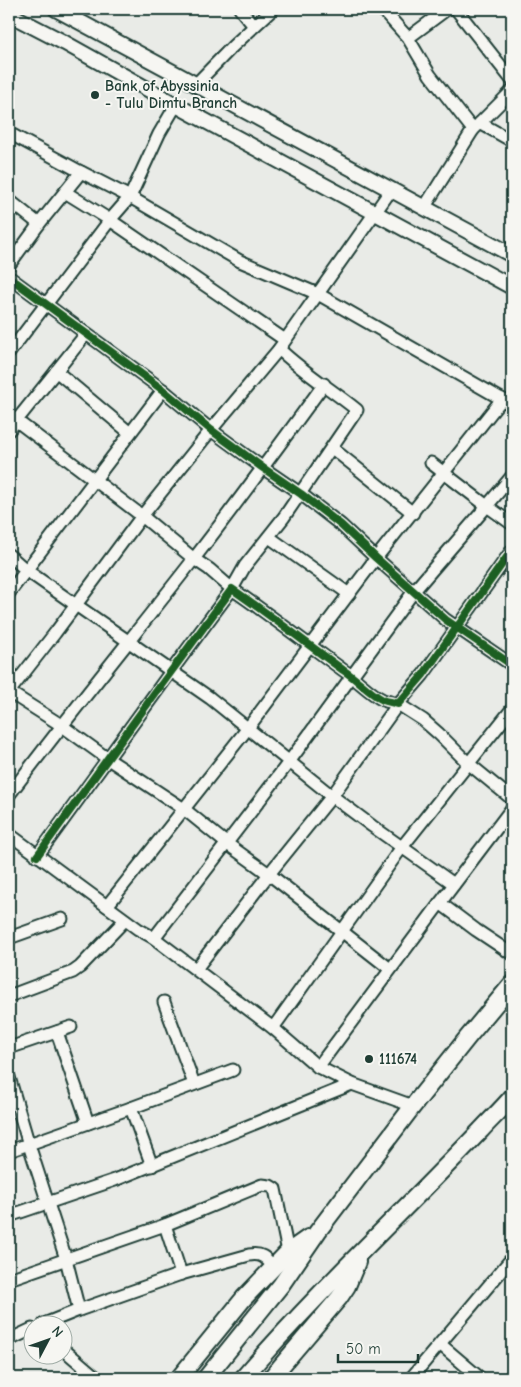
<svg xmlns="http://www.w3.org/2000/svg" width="521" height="1387" viewBox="0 0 521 1387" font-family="'Comic Neue',sans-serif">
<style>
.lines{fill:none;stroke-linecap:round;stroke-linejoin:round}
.minor-casing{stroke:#1f3d34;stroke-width:15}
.major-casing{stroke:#1f3d34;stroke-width:18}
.highway-casing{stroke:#1f3d34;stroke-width:20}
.minor{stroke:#f6f6f2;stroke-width:11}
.major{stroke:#f6f6f2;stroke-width:14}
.highway{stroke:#f6f6f2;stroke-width:16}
.cycleway-casing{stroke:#f6f6f2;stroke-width:11}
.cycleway{stroke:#1b5e20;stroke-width:8}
.poi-dot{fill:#1f3d34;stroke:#f6f6f2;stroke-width:2}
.labels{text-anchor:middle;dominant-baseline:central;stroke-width:4;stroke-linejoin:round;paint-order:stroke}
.poi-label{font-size:15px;font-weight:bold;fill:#1f3d34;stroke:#f6f6f2;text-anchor:start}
</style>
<rect width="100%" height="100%" fill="#e9ebe7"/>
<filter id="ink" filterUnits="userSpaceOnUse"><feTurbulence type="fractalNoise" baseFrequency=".02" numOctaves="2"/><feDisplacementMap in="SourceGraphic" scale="10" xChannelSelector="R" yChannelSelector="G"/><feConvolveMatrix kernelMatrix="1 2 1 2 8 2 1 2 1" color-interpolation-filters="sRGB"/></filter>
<g filter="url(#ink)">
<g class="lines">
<g class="minor-casing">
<g id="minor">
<path d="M240 9 254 26"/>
<path d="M382 9 408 38 430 75 473 130"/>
<path d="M456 9 512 80"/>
<path d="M408 38 447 9"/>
<path d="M196 84 233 46 273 9"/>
<path d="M480 123 512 141"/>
<path d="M9 133 81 172 130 197 240 261 318 294 512 405"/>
<path d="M65 192 110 220 285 340"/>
<path d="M9 200 39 224"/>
<path d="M424 208 473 130 512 91"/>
<path d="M9 265 39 224 81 172"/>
<path d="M9 277 163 390 211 430 263 468 301 494 341 525 376 558 446 620 512 665"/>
<path d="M9 353 110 220 130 197 159 134 176 105"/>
<path d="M56 371 130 433"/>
<path d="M9 415 142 516 194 559 209 569 232 589 245 566 284 517 357 410C331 389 303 372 279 349"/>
<path d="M9 430 86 334"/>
<path d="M332 448 413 513"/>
<path d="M431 463 487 506 512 476"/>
<path d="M269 537 349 594"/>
<path d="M9 555 26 570 76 605 210 698 332 796 372 826 454 884"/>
<path d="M9 593 163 390"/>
<path d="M9 692 55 633 142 516 211 430 279 349 391 190"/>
<path d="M9 692 61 725 108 759 184 809 226 843 269 874 390 969"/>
<path d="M9 795C69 715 132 638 193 560 238 502 281 443 324 384"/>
<path d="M9 834 138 929 154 938 273 1028 318 1067 352 1084 413 1106"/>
<path d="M37 856C102 767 166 677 232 589 270 615 306 643 343 670 357 679 369 693 383 700 388 702 393 702 398 704L423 675 512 550"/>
<path d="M440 903 476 930 512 954"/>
<path d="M107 906 248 728 376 558 502 399"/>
<path d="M9 938 62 919"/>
<path d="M154 938 289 762 414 591 487 506 512 524"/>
<path d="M196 969 269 874 332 796 398 704 423 720 439 734 468 763 512 799"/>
<path d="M9 996 73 972 80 967 125 920"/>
<path d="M164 1002 194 1084"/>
<path d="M273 1028 402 847 512 709"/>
<path d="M57 1032 88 1123"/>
<path d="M9 1048 71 1027"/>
<path d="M318 1067 440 903 512 808"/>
<path d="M9 1077 29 1145 66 1259 79 1310"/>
<path d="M131 1108 152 1166"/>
<path d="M9 1151 131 1108 233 1070"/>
<path d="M9 1216 115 1180 352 1084"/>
<path d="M165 1225 181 1274"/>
<path d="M9 1279 165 1225 262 1185 270 1186 275 1189 288 1252"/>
<path d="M44 1324 79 1310 181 1274 249 1255C262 1253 265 1257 274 1267"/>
<path d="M9 1340 32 1329"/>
<path d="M440 1344 480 1378"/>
<path d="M62 1348 97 1378"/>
<path d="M411 1378 512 1258"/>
</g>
</g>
<g class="major-casing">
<g id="major">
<path d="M56 9 512 255"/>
<path d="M9 14 65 43 176 105 512 287"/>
</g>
</g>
<g class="highway-casing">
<g id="highway">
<path d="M179 1378 244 1298 288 1252 308 1238"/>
<path d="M206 1378 281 1285 318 1231 413 1106 468 1037 512 984"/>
<path d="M243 1378C318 1291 402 1213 481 1130 491 1119 502 1109 512 1097"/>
<path d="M271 1378 339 1298 347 1286 357 1262"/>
</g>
</g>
<use href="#minor" class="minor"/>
<use href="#major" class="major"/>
<use href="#highway" class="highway"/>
<g class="cycleway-casing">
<g id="cycleway">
<path d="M9 277 163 390 211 430 263 468 301 494 341 525 376 558 446 620 512 665"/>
<path d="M37 856C102 767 166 677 232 589 270 615 306 643 343 670 357 679 369 693 383 700 388 702 393 702 398 704L423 675 512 550"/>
</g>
</g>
<use href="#cycleway" class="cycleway"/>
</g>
</g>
<g class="poi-dot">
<circle cx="95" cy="95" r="5"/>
<circle cx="369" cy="1059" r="5"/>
</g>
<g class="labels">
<g class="poi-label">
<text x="105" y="86">Bank of Abyssinia<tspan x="105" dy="17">- Tulu Dimtu Branch</tspan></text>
<text x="379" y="1059">111674</text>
</g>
</g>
<rect width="521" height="1387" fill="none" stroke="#f6f6f2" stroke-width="30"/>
<rect x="15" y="15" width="491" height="1357" fill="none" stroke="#1f3d34" stroke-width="2" filter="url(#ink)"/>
<g transform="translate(48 1340) rotate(49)"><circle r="24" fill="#f6f6f2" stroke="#a0aca6"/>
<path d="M0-4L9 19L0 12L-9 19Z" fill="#1f3d34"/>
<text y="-8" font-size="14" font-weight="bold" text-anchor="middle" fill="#1f3d34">N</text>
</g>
<path d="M338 1354v8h80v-8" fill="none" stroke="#1f3d34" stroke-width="2.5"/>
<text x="346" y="1354" font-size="15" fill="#1f3d34" stroke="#f6f6f2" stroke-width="4" paint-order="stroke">50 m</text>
</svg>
